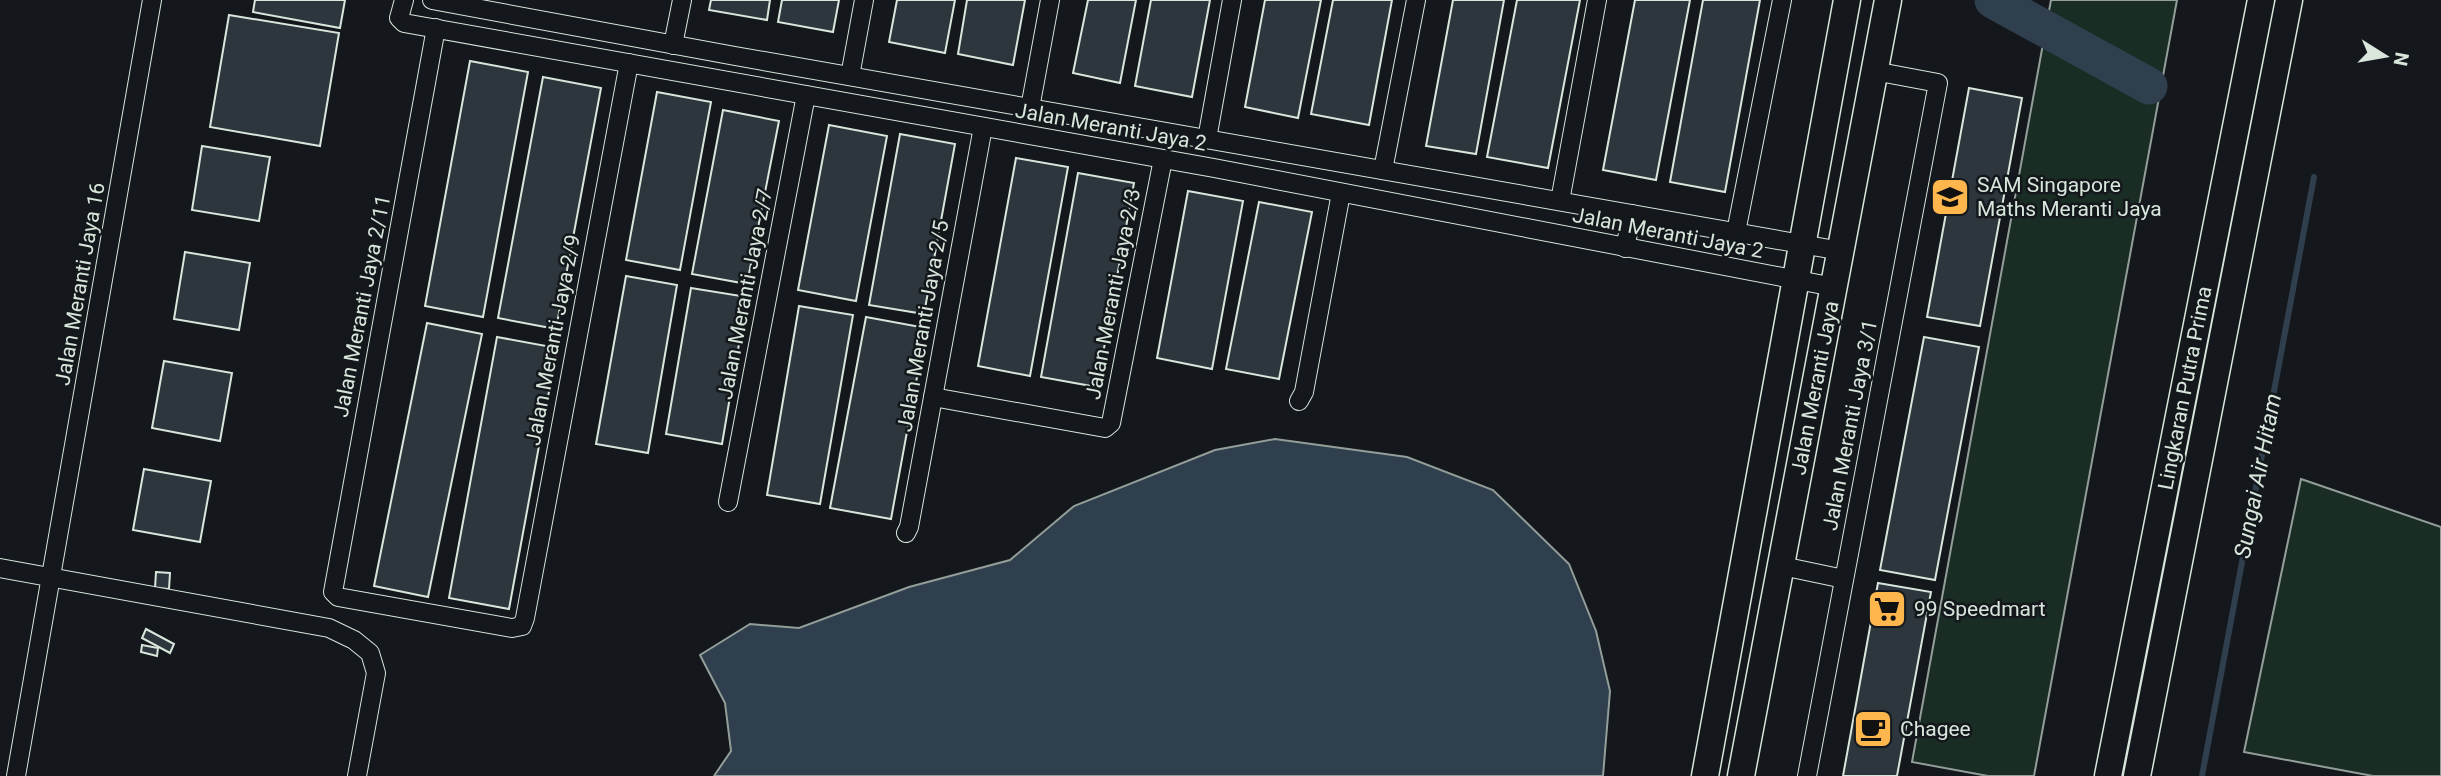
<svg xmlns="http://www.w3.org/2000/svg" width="2441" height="776" viewBox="0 0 2441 776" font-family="Roboto,sans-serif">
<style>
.green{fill:#1a2d24;stroke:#939e99;stroke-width:2}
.water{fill:#2f3f4d;stroke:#939e99;stroke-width:2}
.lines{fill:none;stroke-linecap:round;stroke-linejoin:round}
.stream{stroke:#2f3f4d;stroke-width:6}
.river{stroke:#2f3f4d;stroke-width:37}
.building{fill:#2c363c;stroke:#d8e6dc;stroke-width:2}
.street-casing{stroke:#d8e6dc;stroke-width:20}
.secondary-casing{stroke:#d8e6dc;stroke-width:29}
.street{stroke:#14181c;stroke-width:18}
.secondary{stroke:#14181c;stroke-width:26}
.labels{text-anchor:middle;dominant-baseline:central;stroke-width:5;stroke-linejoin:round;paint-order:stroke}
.street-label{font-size:21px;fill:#d8e6dc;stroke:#14181c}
.poi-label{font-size:21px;fill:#d8e6dc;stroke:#14181c;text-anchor:start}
.water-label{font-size:23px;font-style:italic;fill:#d8e6dc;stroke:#14181c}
</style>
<rect width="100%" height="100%" fill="#14181c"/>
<g class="green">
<path d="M2051 0H2177L2034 776H1988L1912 762Z"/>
<path d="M2301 479 2441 527V776H2373L2244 752Z"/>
</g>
<path class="water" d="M1275 439 1407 457 1493 490 1569 564 1596 631 1610 691 1603 776H714L731 751 725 703 700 655 750 624 799 628 909 587 1010 560 1074 506 1215 450Z"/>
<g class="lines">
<path class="stream" d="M2202 776 2314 177"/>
<path class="river" d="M1993 0 2149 86"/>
</g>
<g class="building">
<path d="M255 0H345L340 28 253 12Z"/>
<path d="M711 0H770L767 20 709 10Z"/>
<path d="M782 0H839L833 32 778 22Z"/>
<path d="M897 0H955L945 53 889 42Z"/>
<path d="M967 0H1025L1013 65 958 54Z"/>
<path d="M1088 0H1136L1120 83 1073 73Z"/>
<path d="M1151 0H1210L1192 97 1135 86Z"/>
<path d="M1265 0H1321L1298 118 1245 107Z"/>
<path d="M1333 0H1392L1369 125 1311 114Z"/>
<path d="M1453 0H1504L1476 154 1426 146Z"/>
<path d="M1517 0H1580L1548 168 1487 157Z"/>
<path d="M1635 0H1690L1656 180 1603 170Z"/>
<path d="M1703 0H1760L1725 192 1670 182Z"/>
<path d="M229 15 339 33 320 146 210 127Z"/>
<path d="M470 61 528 72 483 317 425 306Z"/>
<path d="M543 77 601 88 556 329 498 318Z"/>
<path d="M1969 88 2022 98 1980 326 1927 317Z"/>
<path d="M657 92 711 102 680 270 626 260Z"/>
<path d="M723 110 779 121 747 284 692 274Z"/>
<path d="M829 125 887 136 856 301 798 290Z"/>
<path d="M900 134 955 144 924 314 869 305Z"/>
<path d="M202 146 270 157 259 221 192 210Z"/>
<path d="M1016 158 1068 167 1030 376 978 366Z"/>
<path d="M1078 173 1134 183 1097 387 1041 377Z"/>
<path d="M1188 191 1243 201 1212 369 1157 358Z"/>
<path d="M1259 202 1312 212 1279 379 1226 369Z"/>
<path d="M185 252 250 263 239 330 174 319Z"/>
<path d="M626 276 677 285 648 453 596 444Z"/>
<path d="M691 288 747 297 722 444 666 434Z"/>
<path d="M799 306 853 315 820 504 767 495Z"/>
<path d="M866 317 926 328 891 519 830 508Z"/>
<path d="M427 323 482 334 428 597 374 586Z"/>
<path d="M497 337 557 348 509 609 449 598Z"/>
<path d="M1924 337 1979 347 1935 580 1880 570Z"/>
<path d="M164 361 232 373 220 441 152 428Z"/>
<path d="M144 469 211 481 200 542 133 530Z"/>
<path d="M156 572 170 573 169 589 155 588Z"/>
<path d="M1878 583 1931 592 1897 776H1843Z"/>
<path d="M146 629 174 644 170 653 142 638Z"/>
<path d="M142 645 158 648 157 656 141 652Z"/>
</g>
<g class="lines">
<g class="street-casing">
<g id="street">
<path d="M404 0 399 18 404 23 1214 168 1834 287"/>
<path d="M432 0 735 56 1841 251"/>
<path d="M436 28 333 592 338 597 512 628 522 626 525 618 629 63"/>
<path d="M673 45 682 0"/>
<path d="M850 76 864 0"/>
<path d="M1030 108 1050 0"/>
<path d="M1207 139 1232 0"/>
<path d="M1383 170 1416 0"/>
<path d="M1560 201 1597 0"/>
<path d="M1736 232 1782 0"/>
<path d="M1625 248 1632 214"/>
<path d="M933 397 1105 428 1111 423 1163 159"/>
<path d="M1299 401 1304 392 1341 193"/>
<path d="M728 502 806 95"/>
<path d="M906 533 909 527 983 127"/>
<path d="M1782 566 1844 579"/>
<path d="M0 568 329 628 354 640 370 653 376 673 357 776"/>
<path d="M16 776 152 0"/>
<path d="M1807 776 1938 83 1874 71"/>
</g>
</g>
<g class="secondary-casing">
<g id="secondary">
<path d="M1705 776 1847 0"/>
<path d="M1741 776 1888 0"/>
<path d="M2108 776 2261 0"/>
<path d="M2137 776 2289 0"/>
</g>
</g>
<use href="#street" class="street"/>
<use href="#secondary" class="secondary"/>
</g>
<defs>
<g id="school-square" transform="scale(2.0125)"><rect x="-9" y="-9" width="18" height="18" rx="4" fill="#ffb74d" stroke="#14181c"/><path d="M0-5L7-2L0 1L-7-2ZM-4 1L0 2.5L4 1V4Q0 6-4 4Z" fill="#111"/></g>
<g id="supermarket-square" transform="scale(2.0125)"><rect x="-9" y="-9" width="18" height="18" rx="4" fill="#ffb74d" stroke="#14181c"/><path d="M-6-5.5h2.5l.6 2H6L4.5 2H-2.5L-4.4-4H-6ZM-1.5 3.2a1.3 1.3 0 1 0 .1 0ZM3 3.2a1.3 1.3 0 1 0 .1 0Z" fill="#111"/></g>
<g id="cafe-square" transform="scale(2.0125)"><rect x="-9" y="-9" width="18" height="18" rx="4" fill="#ffb74d" stroke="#14181c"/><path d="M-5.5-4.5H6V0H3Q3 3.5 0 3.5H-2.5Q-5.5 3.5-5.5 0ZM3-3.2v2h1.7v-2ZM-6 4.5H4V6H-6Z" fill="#111"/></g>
</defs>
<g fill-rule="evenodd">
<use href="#school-square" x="1950" y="197"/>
<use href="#supermarket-square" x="1887" y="609"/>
<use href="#cafe-square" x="1873" y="729"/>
</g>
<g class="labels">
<g class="street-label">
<text transform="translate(1111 127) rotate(10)">Jalan Meranti Jaya 2</text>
<text transform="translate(1668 233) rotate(11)">Jalan Meranti Jaya 2</text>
<text transform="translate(80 284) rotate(-80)">Jalan Meranti Jaya 16</text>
<text transform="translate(745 294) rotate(-79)">Jalan Meranti Jaya 2/7</text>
<text transform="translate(1113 294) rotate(-79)">Jalan Meranti Jaya 2/3</text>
<text transform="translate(362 306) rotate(-79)">Jalan Meranti Jaya 2/11</text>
<text transform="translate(923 326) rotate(-80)">Jalan Meranti Jaya 2/5</text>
<text transform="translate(553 340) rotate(-79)">Jalan Meranti Jaya 2/9</text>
<text transform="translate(1815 388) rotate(-79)">Jalan Meranti Jaya</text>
<text transform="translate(2185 388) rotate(-79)">Lingkaran Putra Prima</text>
<text transform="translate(1850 425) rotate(-79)">Jalan Meranti Jaya 3/1</text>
</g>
<g class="poi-label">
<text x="1977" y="185">SAM Singapore<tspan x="1977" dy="24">Maths Meranti Jaya</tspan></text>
<text x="1914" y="609">99 Speedmart</text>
<text x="1900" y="729">Chagee</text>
</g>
<g class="water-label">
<text transform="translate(2258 476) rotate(-79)">Sungai Air Hitam</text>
</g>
</g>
<g transform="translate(2385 56) rotate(101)" stroke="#14181c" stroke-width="5" paint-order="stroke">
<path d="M0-5L12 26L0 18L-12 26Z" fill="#d8e6dc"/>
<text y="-10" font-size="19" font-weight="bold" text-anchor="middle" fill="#d8e6dc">N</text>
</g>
</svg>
